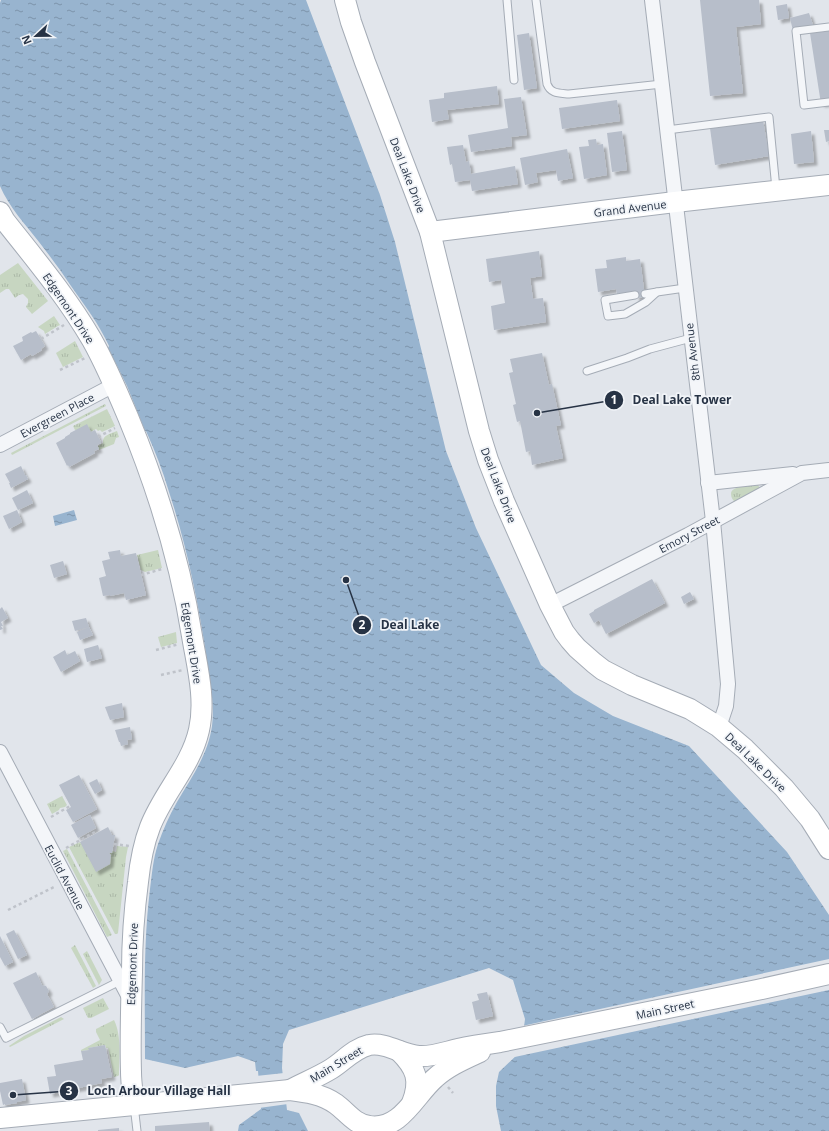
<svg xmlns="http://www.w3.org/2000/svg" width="829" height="1131" viewBox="0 0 829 1131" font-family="'Open Sans',sans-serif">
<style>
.grass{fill:url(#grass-tufts)}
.water{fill:url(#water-ripples)}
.pier{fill:#e1e5eb}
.building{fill:#b7beca;filter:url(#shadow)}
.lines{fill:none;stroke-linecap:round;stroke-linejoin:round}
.lane-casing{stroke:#a5acb6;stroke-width:9}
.street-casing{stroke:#a5acb6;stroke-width:16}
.secondary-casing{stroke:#a5acb6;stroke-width:22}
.path{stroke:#bfc3ca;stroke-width:2.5;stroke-dasharray:3 3;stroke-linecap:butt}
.lane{stroke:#f4f6f9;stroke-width:7}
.street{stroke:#f4f6f9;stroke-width:14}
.secondary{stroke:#fff;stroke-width:20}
.labels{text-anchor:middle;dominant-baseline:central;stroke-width:3.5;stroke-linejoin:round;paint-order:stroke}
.street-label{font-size:11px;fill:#273345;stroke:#f1f4f8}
.leader{fill:none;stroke:#273345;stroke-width:1.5}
.callout-dot{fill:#273345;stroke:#f1f4f8;stroke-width:1.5}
.mark-label{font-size:12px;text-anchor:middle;font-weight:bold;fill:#fff}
.callout-label{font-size:12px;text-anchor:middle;font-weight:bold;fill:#273345;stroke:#f1f4f8;stroke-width:3.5;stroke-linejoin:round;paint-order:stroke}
</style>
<defs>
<pattern id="grass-tufts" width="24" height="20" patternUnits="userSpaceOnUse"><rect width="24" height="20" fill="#c7d6c1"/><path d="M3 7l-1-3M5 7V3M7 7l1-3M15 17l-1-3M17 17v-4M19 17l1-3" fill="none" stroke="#abb8a7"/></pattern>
<pattern id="water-ripples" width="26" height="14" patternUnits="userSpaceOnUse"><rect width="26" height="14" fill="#98b4cf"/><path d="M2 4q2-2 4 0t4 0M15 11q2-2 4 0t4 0" fill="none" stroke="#7c93aa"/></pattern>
<filter id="shadow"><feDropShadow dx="3.5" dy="3.5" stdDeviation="1" flood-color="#0004"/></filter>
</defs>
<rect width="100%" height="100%" fill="#e1e5eb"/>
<g class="grass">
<path d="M18 263 48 301 32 314 26 307 28 303V299L23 294 19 295 15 298 9 289H6L0 293V275Z"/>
<path d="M54 316 60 325 58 326 45 334 44 331 38 327Z"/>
<path d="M75 341 83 357 63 367 56 353Z"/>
<path d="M105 404 106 406 12 455 11 453Z"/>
<path d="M107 409 115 426 102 432 100 430 98 431 96 429 91 432 75 430 73 426Z"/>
<path d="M117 431 119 437 116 438 114 444 99 450 98 446 103 443C102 435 110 434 117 431Z"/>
<path d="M758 485 760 488 736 503C733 500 731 498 731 494 731 485 751 486 758 485Z"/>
<path d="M158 550 162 568 145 572 141 570 137 555Z"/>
<path d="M176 632 177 643 161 647 158 637Z"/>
<path d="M62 796 67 805 65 807 60 808 59 810 52 814 47 804Z"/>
<path d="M80 842 111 855 109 853H112V851L116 852 117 846 128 847 126 857 118 933 117 934H115L69 847Z"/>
<path d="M67 849 112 935 107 937 63 851Z"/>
<path d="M75 945 96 986 93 988 71 948Z"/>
<path d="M87 951 102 980 99 985 83 954Z"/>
<path d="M103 998 109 1009 91 1018H88L83 1008Z"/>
<path d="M61 1017 64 1019 10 1047 9 1046 24 1036Z"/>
<path d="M114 1020C122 1036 119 1058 119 1075L118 1076 114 1077 108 1048H106L105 1045 89 1048V1050L81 1051V1050L100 1040 96 1032V1029Z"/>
</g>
<g class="water">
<path d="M1 0H306L380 195 395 242 446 451 476 528 541 665 574 693 613 716 689 746 787 852 829 915V1131H501L496 1106V1086L499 1072 521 1051 525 1019 513 980 489 968 289 1030 283 1044 282 1068 287 1110 299 1113 308 1131H238L239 1125 261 1109 258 1071H256L255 1062 238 1056 185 1068 145 1059C145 1002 143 945 150 889 152 874 153 859 158 844 163 830 169 816 177 802 191 778 208 755 212 726 215 702 209 678 206 654 198 601 186 543 169 492 163 471 155 451 146 431H145L127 386 108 348 109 346C99 324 85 306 71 286 61 271 50 256 39 242 25 224 9 207 0 186V3Z"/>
<path d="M74 510 77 520 55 526 53 516Z"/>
</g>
<g class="pier">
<path d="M829 959V990L510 1058 519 1050 522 1026Z"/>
<path d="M284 1073 288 1104 259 1108 256 1076Z"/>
</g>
<g class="building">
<path d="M700 0H759L761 24 736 27 743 93 710 96Z"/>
<path d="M787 4 789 18 778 20 776 6Z"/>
<path d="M809 13 813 25 793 31 790 18Z"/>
<path d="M829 30V103L821 104 810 33Z"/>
<path d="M529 33 537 88 524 90 517 35Z"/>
<path d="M497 86 499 104 447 110 449 119 432 122 429 100 444 98V93Z"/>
<path d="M521 97 527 135 511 137 512 146 471 152 468 135 508 128 504 99Z"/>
<path d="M617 100 620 121 562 129 559 108Z"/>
<path d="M763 120 769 156 715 165 710 128Z"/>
<path d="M824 130H829V141L826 142Z"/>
<path d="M622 131 627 170 612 172 607 133Z"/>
<path d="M811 131 814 162 794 164 791 134Z"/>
<path d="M596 139 597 145 603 144 607 175 584 179 579 147 589 146 588 140Z"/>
<path d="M463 145 466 162 469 161 471 174 515 166 518 184 472 191 470 180 455 182 452 164 450 165 447 147Z"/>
<path d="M567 149 573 178 558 181 556 170 536 173 538 182 525 185 520 158Z"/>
<path d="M539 251 542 276 530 278 533 299 543 298 546 322 494 330 491 306 505 303 501 280 489 282 486 259Z"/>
<path d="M626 257V261L640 259 645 297 636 298 635 291 617 294 616 289 598 292 595 269 607 268 606 260Z"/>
<path d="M36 331 45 346 41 349 42 350 32 356 31 354 21 360 13 346 23 341 22 337 31 332 32 333Z"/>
<path d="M542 353 549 385 552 384 561 425 556 426 563 458 532 465 530 451 526 452 520 421 517 422 513 405 516 404 509 373 513 372 510 359Z"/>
<path d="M87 424 91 432 95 430 101 442V443L97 445 99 449 94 451 95 453 69 467 68 465 67 466 56 443 65 438V437L70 434V433Z"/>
<path d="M21 466 25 475H26L28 479 11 488 9 483H10L5 474Z"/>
<path d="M27 490 33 503 18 510 12 498Z"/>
<path d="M17 510 22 522 9 529 3 516Z"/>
<path d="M120 550 121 556 136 553 146 595 126 600 124 593 110 596V595L103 596 99 578 106 576 102 561 110 559 108 552Z"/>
<path d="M63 561 67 574 54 578 50 565Z"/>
<path d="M652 579 665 603 606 634 599 620 594 623 589 614 594 611V610Z"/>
<path d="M690 592 694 599 684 604 681 597Z"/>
<path d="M2 607 8 618 1 622 3 626H1L3 629 0 630V609Z"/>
<path d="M86 618 89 627 75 631 72 621Z"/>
<path d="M89 627 93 635 80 640 77 632Z"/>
<path d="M98 645 102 658 87 662 84 649Z"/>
<path d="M65 650 67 655 75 651 80 661 61 672 53 657Z"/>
<path d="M122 703 124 717 110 720 105 707Z"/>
<path d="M130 727 132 739 127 740 128 744 121 746 120 742H119L115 730Z"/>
<path d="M79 775 97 809 73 822 66 810 71 807 59 785Z"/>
<path d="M97 779 102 790 95 794 89 783Z"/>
<path d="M90 815 96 828 78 838 71 825Z"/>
<path d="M108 827 112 835H115L112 853H109L111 855 110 864 96 872 80 842Z"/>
<path d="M14 930 27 955 18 959 6 934Z"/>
<path d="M0 936 13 962 5 966 0 957Z"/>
<path d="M36 972 42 985 46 986 49 991 47 994 54 1007 32 1019 13 983Z"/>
<path d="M487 992 493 1016 476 1020 472 1002 479 1000 477 994Z"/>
<path d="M105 1045 112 1077 101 1079 102 1083 50 1094 47 1077 56 1076 54 1065 83 1060 81 1051 89 1050 88 1048Z"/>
<path d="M22 1079 26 1100 17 1102V1103L5 1105V1104L3 1105 0 1091V1083Z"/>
<path d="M209 1122 210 1131H155V1126Z"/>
<path d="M119 1128V1131H98V1130Z"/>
</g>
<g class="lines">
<g class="lane-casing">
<g id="lane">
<path d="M507 0 514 80"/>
<path d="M536 0 547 84C551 94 559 93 569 94L662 84"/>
<path d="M829 27 796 31 804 105 829 102"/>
<path d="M667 130 769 117 776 189"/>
<path d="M657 292 685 288"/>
<path d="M635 295 605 300 608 316 625 314 646 302 657 292 645 294"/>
<path d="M587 371 627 358 650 349 691 338"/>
<path d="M0 1027 6 1038 120 981"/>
<path d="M134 1105 137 1131"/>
</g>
</g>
<g class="street-casing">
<g id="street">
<path d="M652 0 713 521 728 684 726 706 719 727"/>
<path d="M0 445 114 385"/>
<path d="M708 483 793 474"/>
<path d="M550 605 688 535 802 473 829 470"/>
<path d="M0 752 130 999"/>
</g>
</g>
<g class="secondary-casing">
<g id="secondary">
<path d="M345 0 351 22 365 62 430 232 479 431 488 460 504 501 550 605 564 632 570 640 577 648 594 663 603 670 632 685 690 709 719 727 745 749 784 788 810 819 829 849"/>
<path d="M0 212 5 221C35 259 67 297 92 340 106 365 117 391 128 417 157 487 180 560 192 636 197 666 206 699 199 730 191 766 163 793 150 827 143 845 140 863 138 882 134 912 132 942 132 972 131 1006 130 1039 131 1072 131 1083 133 1094 134 1105"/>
<path d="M430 232 675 202 829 185"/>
<path d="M399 1051C416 1068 421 1080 412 1103"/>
<path d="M290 1090C303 1083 318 1077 331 1069 344 1061 353 1049 369 1045 387 1042 402 1055 419 1056 432 1057 445 1052 458 1049 472 1046 486 1044 500 1042L757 990 829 974"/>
<path d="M0 1118 290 1090C306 1092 322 1094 336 1104 347 1112 354 1124 369 1126 401 1131 415 1095 435 1078 448 1066 465 1059 480 1052"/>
</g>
</g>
<g class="path">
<path d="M41 339 64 325"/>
<path d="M60 370 85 358"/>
<path d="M98 437 115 428"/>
<path d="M141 575 162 569"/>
<path d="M156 650 179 644"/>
<path d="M161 675 183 670"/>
<path d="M51 817 70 806"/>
<path d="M114 844 129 846"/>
<path d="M66 848 95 832"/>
<path d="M8 910 56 886"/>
<path d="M448 1087 453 1093"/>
</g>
<use href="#lane" class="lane"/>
<use href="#street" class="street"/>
<use href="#secondary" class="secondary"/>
</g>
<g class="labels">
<g class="street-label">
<text transform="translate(408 175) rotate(69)">Deal Lake Drive</text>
<text transform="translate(630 208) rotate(-7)">Grand Avenue</text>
<text transform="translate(69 308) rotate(56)">Edgemont Drive</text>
<text transform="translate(692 352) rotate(-97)">8th Avenue</text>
<text transform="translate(57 415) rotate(-28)">Evergreen Place</text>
<text transform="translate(499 485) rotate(69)">Deal Lake Drive</text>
<text transform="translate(689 534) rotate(-28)">Emory Street</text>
<text transform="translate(192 643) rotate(81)">Edgemont Drive</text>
<text transform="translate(756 762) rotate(44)">Deal Lake Drive</text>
<text transform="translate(65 877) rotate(62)">Euclid Avenue</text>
<text transform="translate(132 964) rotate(-88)">Edgemont Drive</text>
<text transform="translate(665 1009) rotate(-12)">Main Street</text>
<text transform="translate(336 1064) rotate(-31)">Main Street</text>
</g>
</g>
<path class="leader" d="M537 413L614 400M346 580L362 625M13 1095L69 1091"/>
<g class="callout-dot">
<circle cx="537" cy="413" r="4"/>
<circle cx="346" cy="580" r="4"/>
<circle cx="13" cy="1095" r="4"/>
<circle cx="614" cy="400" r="10"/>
<circle cx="362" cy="625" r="10"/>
<circle cx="69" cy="1091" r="10"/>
</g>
<g class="mark-label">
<text x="614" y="404">1</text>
<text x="362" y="629">2</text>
<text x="69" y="1095">3</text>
</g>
<g class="callout-label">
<text x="682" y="404">Deal Lake Tower</text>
<text x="410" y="629">Deal Lake</text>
<text x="159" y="1095">Loch Arbour Village Hall</text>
</g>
<g transform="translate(36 36) rotate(248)" stroke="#f1f4f8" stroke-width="3" paint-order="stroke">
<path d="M0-3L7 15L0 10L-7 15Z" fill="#273345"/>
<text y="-6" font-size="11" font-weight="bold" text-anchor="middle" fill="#273345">N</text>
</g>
</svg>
